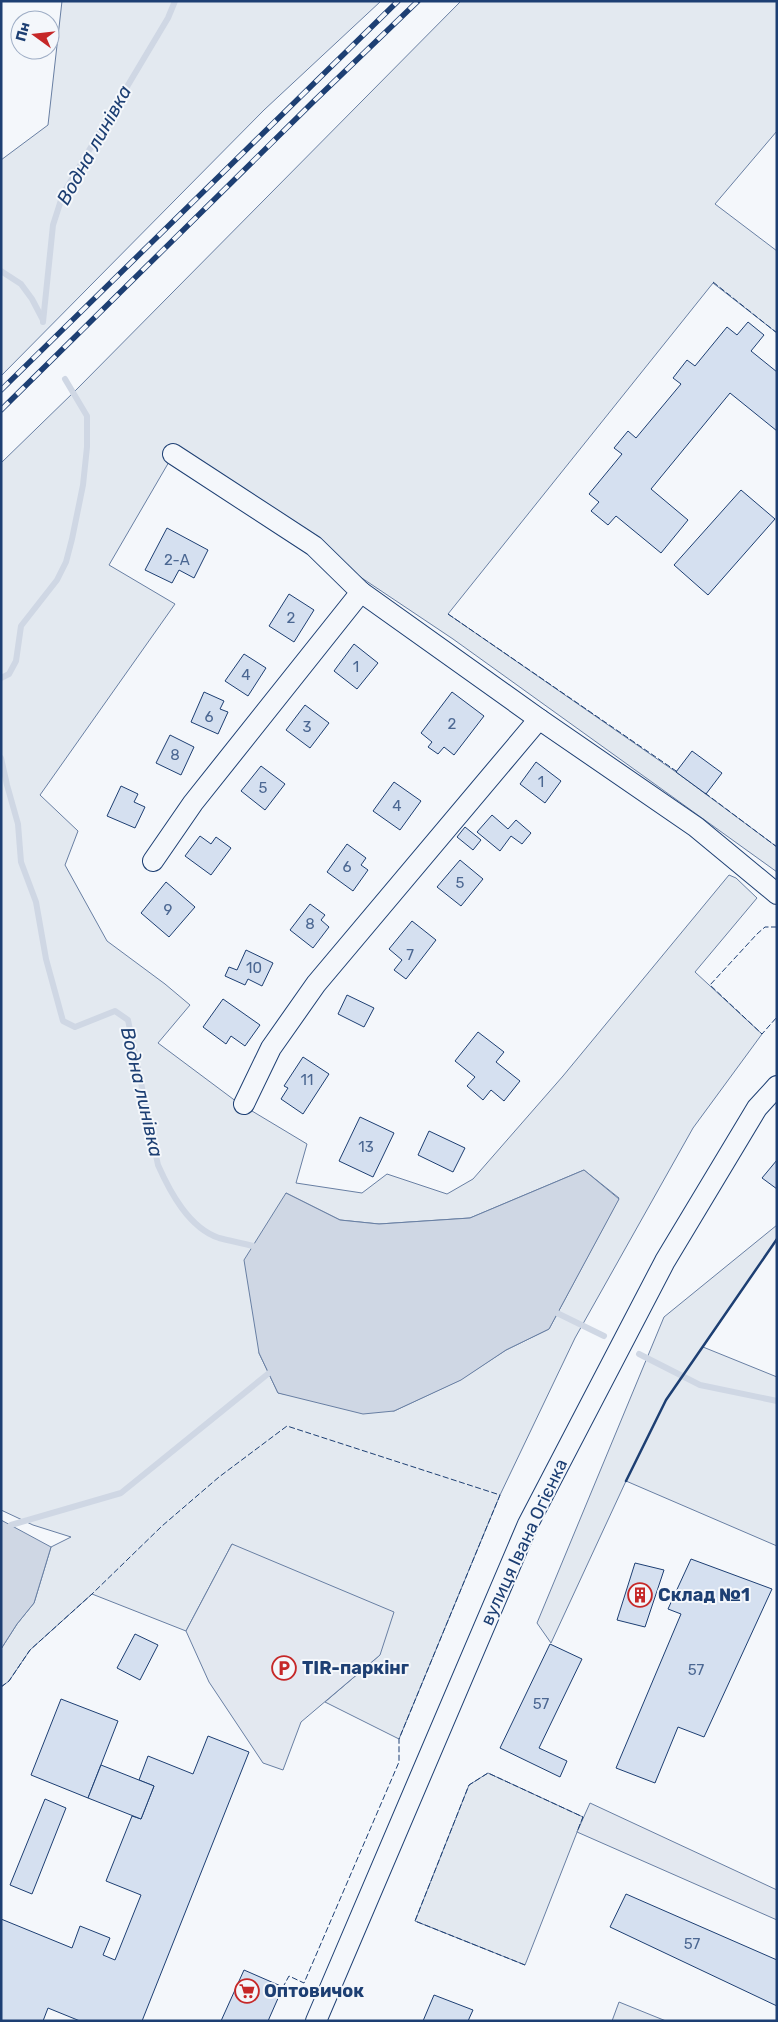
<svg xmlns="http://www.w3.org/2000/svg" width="778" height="2022" viewBox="0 0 778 2022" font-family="Rubik,sans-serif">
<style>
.green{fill:#e3e9f0;stroke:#687fa3;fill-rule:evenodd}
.parking{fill:#e3e8f0;stroke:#687fa3}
.water{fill:#cfd7e4;stroke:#687fa3}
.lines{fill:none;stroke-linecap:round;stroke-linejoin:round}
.stream{stroke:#cfd7e4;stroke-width:6}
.building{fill:#d5e0f0;stroke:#1d3f73}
.street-casing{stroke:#1d3f73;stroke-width:22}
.street{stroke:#f4f7fb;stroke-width:20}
.rail-casing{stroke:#1d3f73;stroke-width:5.5}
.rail{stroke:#f4f7fb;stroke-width:4;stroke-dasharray:11;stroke-linecap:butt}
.fence{stroke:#1d3f73;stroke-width:1;stroke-dasharray:6 2.5;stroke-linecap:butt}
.wall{stroke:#1d3f73;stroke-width:2.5}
.labels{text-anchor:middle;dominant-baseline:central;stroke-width:4;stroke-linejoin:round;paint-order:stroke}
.number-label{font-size:15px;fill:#4b6792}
.street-label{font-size:18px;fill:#1d3f73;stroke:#f4f7fb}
.poi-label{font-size:18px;font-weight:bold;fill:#1d3f73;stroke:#f4f7fb;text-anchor:start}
.water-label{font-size:19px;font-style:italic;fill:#1d3f73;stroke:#f4f7fb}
</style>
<rect width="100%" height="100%" fill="#f4f7fb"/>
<g class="green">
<path d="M62 1H381L264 110 1 376V160L48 125Z"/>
<path d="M461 1H777V131L715 204 777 251V333L713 283 448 614 676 772 777 847V872L453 639 314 546 173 455 109 565 175 604 40 795 78 831 65 865 107 941 165 984 190 1005 158 1043 237 1102 307 1144 296 1183 362 1193 387 1174 447 1194 473 1179 563 1076 729 875 736 878 757 898 695 972 762 1034 693 1128 575 1338 500 1495 399 1739 325 1702 380 1655 232 1544 186 1631 92 1594 30 1650 9 1681 1 1687V1649L17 1624 34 1603 51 1547 71 1537 33 1525 1 1510V463L75 391ZM584 1170 619 1198 549 1329 506 1350 460 1380 394 1411 278 1393 259 1353 286 1193 340 1220 379 1224 470 1218Z"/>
<path d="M777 1225V1239L703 1347 777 1377V1546L626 1481 551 1643 537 1623 664 1317Z"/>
<path d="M488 1773 583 1817 525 1965 415 1921 469 1785Z"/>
<path d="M619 2002 666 2021H612Z"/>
</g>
<g class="parking">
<path d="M232 1544 394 1612 380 1655 301 1722 283 1770 263 1763 209 1682 186 1631Z"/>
<path d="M590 1803 777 1890V1920L577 1832Z"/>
</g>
<g class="water">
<path d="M584 1170 619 1199 549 1329 506 1350 461 1380 394 1411 363 1414 278 1393 259 1353 244 1260 286 1193 340 1220 379 1224 470 1218Z"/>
<path d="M1 1520 51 1547 34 1603 17 1624 1 1649Z"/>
</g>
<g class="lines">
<g class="stream">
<path d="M1 271 21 284 32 299 43 320"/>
<path d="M43 322 53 225 63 194 168 18 175 1"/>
<path d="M1 678 9 674 16 661 21 626 57 580 66 562 72 539 83 485 87 447V416L65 379"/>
<path d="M1 758 7 785 18 824 21 862 36 902 46 959 63 1021 75 1027 115 1011 128 1020 158 1165C170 1192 189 1228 219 1238 230 1241 242 1243 253 1246"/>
<path d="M557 1313 604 1336"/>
<path d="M639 1354 700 1385 777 1401"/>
<path d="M1 1546 11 1525 121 1493 269 1373"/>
</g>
</g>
<g class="building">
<path d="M748 322 764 335 751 351 777 372V431L730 393 651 489 688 520 661 553 616 516 608 525 591 511 599 502 589 494 622 454 614 448 628 431 636 438 681 384 673 378 687 360 695 366 727 327 737 335Z"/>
<path d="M741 490 775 519 708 595 674 565Z"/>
<path d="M167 528 208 550 194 578 179 570 172 583 145 570Z"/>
<path d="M289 594 314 610 294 642 269 626Z"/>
<path d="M354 644 378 663 357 689 334 671Z"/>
<path d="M244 654 266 668 248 696 225 681Z"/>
<path d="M204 692 224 701 220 709 228 712 218 734 191 722Z"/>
<path d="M452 692 484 716 454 755 444 747 438 754 428 747 432 742 421 733Z"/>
<path d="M305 705 329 723 310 748 286 730Z"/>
<path d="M170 735 194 747 181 775 156 763Z"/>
<path d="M692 751 722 773 706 794 676 772Z"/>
<path d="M536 762 561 781 545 803 520 784Z"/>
<path d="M261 766 285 784 265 810 241 791Z"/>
<path d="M394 782 421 801 400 830 373 811Z"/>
<path d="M121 786 138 794 134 802 145 807 135 828 107 816Z"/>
<path d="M492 815 508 829 516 820 531 833 522 844 511 836 500 851 477 832Z"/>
<path d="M465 827 481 840 473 850 457 837Z"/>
<path d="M200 836 211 844 216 837 231 848 211 875 185 856Z"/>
<path d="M347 844 366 858 361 865 368 870 353 891 327 872Z"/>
<path d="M460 860 483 879 461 906 437 887Z"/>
<path d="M166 882 195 907 169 937 141 913Z"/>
<path d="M310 904 325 915 321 920 329 927 313 948 290 930Z"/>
<path d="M412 921 436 940 406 979 394 970 402 960 389 949Z"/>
<path d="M246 950 273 963 262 986 248 979 245 985 225 976 229 967 237 970Z"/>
<path d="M347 995 374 1008 364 1027 338 1014Z"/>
<path d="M223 999 260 1025 245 1046 231 1036 226 1044 203 1027Z"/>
<path d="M478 1032 504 1052 496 1062 520 1081 504 1101 491 1090 483 1100 467 1086 475 1077 455 1061Z"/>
<path d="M303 1057 329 1074 303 1114 281 1099 288 1088 284 1086Z"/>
<path d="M360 1117 394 1133 373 1177 339 1161Z"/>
<path d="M429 1131 465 1148 453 1172 418 1155Z"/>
<path d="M777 1160V1189L762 1178Z"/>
<path d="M691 1559 772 1589 704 1737 678 1727 655 1783 616 1768 681 1614 668 1609Z"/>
<path d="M635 1563 664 1570 645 1627 617 1620Z"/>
<path d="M135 1634 158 1645 140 1680 117 1668Z"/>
<path d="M550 1644 582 1659 539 1748 567 1761 560 1777 500 1748Z"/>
<path d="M61 1699 118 1721 88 1798 31 1775Z"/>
<path d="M208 1736 249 1752 142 2021H80L48 2008 43 2021H1V1919L72 1948 80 1926 110 1938 103 1955 115 1960 141 1895 106 1881 132 1816 141 1819 154 1786 139 1780 148 1756 193 1774Z"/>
<path d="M101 1765 154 1786 141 1819 88 1798Z"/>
<path d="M45 1799 66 1808 32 1894 10 1885Z"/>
<path d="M626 1894 777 1960V2006L610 1927Z"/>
<path d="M244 1970 283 1987 268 2021H221Z"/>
<path d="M434 1995 473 2010 468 2021H423Z"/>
</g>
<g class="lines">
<g class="street-casing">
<g id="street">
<path d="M361 592 539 719 696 827 777 894"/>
<path d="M153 861 193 803 361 592 314 546 173 454"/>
<path d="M244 1104 271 1048 316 984 539 719"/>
<path d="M316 2021 528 1524 665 1261 757 1108 777 1086"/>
</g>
</g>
<use href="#street" class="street"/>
<g class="rail-casing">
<g id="rail">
<path d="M1 390 398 1"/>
<path d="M1 410 312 103 418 1"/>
</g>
</g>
<use href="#rail" class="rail"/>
<g class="fence">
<path d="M713 282 777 333"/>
<path d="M448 614 679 773"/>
<path d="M705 793 777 847"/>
<path d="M777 927H765L757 934 710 985 762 1034 777 1017"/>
<path d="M1 1687 9 1681 30 1650 92 1594 162 1526 219 1477 287 1426 500 1495 399 1739V1762L304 1983 289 1976 283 1987"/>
<path d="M525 1965 415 1921 469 1785 488 1773 583 1817 577 1832"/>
</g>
<path class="wall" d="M626 1481 666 1400 777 1239"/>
</g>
<defs>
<g id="building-ring" transform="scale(1.25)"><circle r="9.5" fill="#f4f7fb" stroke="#c62828" stroke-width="1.5"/><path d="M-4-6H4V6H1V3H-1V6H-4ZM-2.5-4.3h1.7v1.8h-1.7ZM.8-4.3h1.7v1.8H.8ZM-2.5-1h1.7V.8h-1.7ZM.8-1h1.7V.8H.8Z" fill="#c62828"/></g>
<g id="parking-ring" transform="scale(1.25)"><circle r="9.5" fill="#f4f7fb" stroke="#c62828" stroke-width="1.5"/><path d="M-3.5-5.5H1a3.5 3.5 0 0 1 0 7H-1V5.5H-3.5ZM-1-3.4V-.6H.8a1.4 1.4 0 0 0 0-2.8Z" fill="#c62828"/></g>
<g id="supermarket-ring" transform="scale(1.25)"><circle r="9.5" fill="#f4f7fb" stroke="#c62828" stroke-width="1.5"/><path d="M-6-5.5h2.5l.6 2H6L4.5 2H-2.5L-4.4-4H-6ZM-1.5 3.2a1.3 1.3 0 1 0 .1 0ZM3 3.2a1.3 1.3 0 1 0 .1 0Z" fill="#c62828"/></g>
</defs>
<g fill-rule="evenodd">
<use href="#building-ring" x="640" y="1595"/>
<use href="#parking-ring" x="284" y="1668"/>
<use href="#supermarket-ring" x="247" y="1991"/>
</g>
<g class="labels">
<g class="number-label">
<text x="177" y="560">2-А</text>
<text x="291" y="618">2</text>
<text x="356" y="667">1</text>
<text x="246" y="675">4</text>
<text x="209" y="717">6</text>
<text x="452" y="724">2</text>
<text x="307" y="727">3</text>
<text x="175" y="755">8</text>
<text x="541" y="782">1</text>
<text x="263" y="788">5</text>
<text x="397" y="806">4</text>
<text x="347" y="867">6</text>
<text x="460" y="883">5</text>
<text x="168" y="910">9</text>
<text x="310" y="924">8</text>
<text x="410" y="955">7</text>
<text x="254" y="968">10</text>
<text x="307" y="1080">11</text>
<text x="366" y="1147">13</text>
<text x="696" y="1670">57</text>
<text x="541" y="1704">57</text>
<text x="692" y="1944">57</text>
</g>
<g class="street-label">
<text transform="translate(524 1542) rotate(-65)">вулиця Івана Огієнка</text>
</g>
<g class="poi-label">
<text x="658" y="1595">Склад №1</text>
<text x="302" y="1668">TIR-паркінг</text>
<text x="264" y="1991">Оптовичок</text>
</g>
<g class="water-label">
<text transform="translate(94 145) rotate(-61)">Водна линівка</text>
<text transform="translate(142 1092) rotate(77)">Водна линівка</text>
</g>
</g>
<rect width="778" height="2022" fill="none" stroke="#1d3f73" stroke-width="5"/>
<g transform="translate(35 35) rotate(285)"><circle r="24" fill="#f4f7fb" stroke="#9eadc5"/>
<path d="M0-4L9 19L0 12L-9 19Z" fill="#c62828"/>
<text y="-8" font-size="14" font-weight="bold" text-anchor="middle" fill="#1d3f73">Пн</text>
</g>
</svg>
